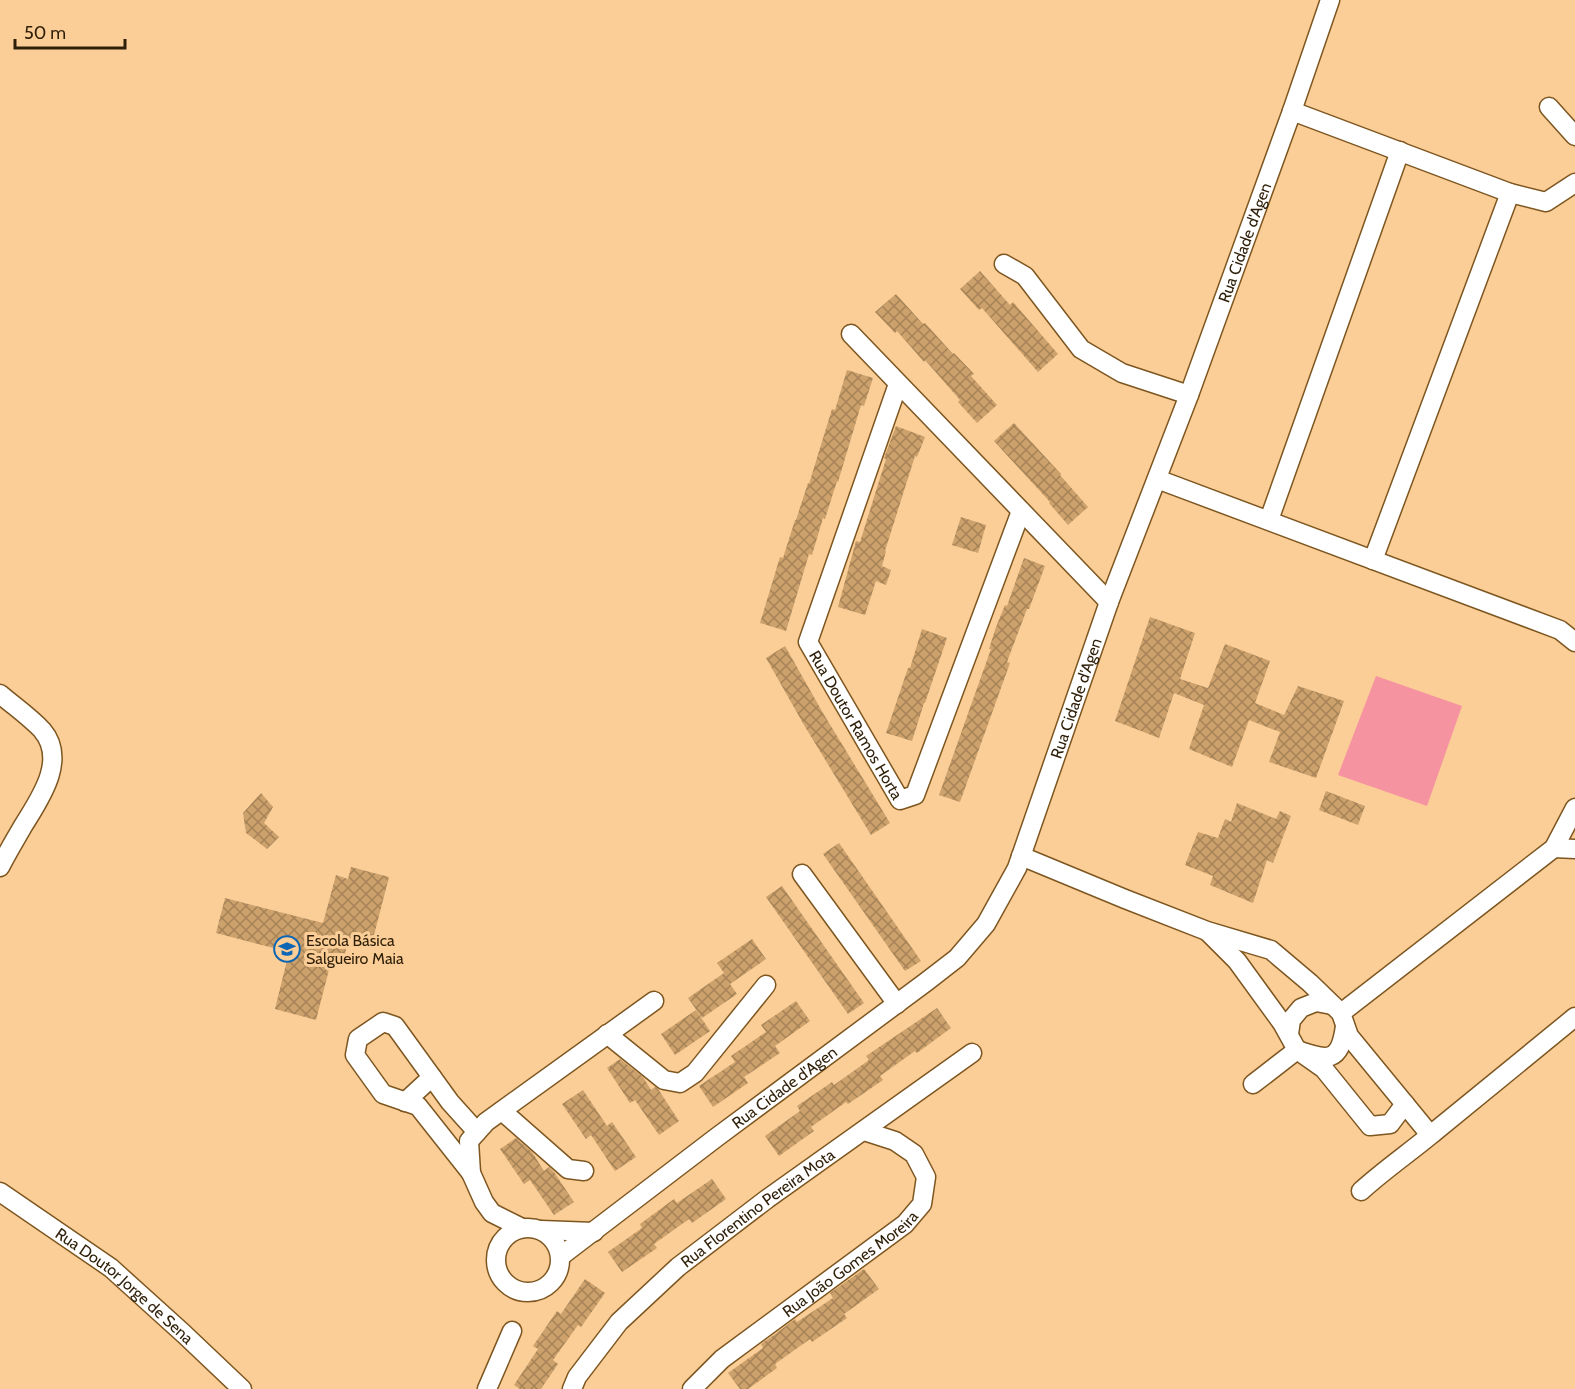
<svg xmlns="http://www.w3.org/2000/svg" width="1575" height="1389" viewBox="0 0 1575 1389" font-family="Cabin,sans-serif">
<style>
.pitch{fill:#f693a0}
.building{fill:url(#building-cross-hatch)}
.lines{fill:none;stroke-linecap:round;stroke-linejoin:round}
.minor-casing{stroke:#7d5620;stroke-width:21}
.minor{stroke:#fff;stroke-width:18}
.labels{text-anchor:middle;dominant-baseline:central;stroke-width:6;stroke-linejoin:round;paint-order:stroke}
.street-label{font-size:16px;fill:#2f1f08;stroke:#fbce98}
.poi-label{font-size:16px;fill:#2f1f08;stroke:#fbce98;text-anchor:start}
</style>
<defs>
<pattern id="building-cross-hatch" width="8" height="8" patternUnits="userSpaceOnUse" patternTransform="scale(1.5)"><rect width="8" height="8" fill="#cca16c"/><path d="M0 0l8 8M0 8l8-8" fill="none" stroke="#a68357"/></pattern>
</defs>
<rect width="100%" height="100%" fill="#fbce98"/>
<path class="pitch" d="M1376 676 1462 706 1427 806 1338 775Z"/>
<g class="building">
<path d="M980 271 1010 305 1013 302 1058 354 1038 372 982 308 979 310 960 289Z"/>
<path d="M896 294 923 324 925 323 953 354 954 353 974 374 971 376 997 405 977 423 958 402 960 400 925 360 924 362 897 331 895 333 875 312Z"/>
<path d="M847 370 873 378 864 406 861 405 838 482 837 481 825 519 823 518 812 555 809 554 786 631 760 623 780 557 783 558 795 520H796L808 483 809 484 832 409 835 410Z"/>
<path d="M1014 423 1061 474 1060 475 1088 507 1068 525 1049 503 1050 502 994 441Z"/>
<path d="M896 426 925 437 917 457 915 456 885 551H886L882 566 891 570 886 585 876 581 865 615 838 607 856 541 860 542 886 459 884 458Z"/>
<path d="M961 517 986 525 978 553 952 545Z"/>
<path d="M1024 558 1045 566 1029 609H1027L1007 662 1010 663 960 802 939 795 991 649H989L996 627 1005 605 1007 606Z"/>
<path d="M1150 617 1195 633 1180 679 1208 688 1225 644 1270 661 1255 703 1284 715 1298 686 1344 701 1316 778 1269 762 1280 732 1249 720 1232 767 1189 749 1204 705 1174 693 1159 738 1115 721Z"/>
<path d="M922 629 947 638 925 703H924L912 741 886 733 908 668H910Z"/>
<path d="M785 646 823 713 890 823 871 835 804 725 766 658Z"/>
<path d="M1326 791 1365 806 1358 825 1319 810Z"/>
<path d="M261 793 273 807 264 823 279 837 267 849 246 833 243 813Z"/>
<path d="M1237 803 1276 819 1280 811 1291 816 1273 863 1267 860 1253 903 1210 885 1213 876 1185 865 1198 832 1218 838 1225 819 1231 822Z"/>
<path d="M839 843 921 961 905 971 823 854Z"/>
<path d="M351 867 389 877 372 943 349 938 343 961 332 958 316 1020 275 1009 289 952 216 933 225 898 323 923 336 875 348 879Z"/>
<path d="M782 886 864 1003 848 1014 766 897Z"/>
<path d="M752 939 766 959 730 984 737 994 702 1018 688 998 724 973 717 963Z"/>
<path d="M796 1001 810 1021 775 1046 780 1053 744 1077 748 1083 713 1107 699 1086 735 1062 731 1056 766 1032 761 1025Z"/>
<path d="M937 1008 951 1028 917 1053 915 1051 880 1076 883 1080 848 1104 846 1102 811 1127 814 1131 779 1156 765 1136 800 1111 797 1106 832 1082 834 1085 869 1060 866 1056Z"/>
<path d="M696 1010 710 1031 675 1055 661 1034Z"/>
<path d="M620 1059 643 1077 651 1090 655 1087 658 1089 679 1121 659 1135 635 1100 630 1103 607 1068Z"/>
<path d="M583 1090 607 1126 612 1122 636 1157 615 1171 591 1135 586 1139 562 1104Z"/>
<path d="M516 1138 532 1152 544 1171 549 1167 554 1172 574 1202 554 1215 530 1180 524 1184 500 1149Z"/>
<path d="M712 1179 726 1199 692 1223 689 1219 654 1244 657 1248 622 1272 608 1252 642 1228 640 1224 674 1199 677 1203Z"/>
<path d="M864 1269 879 1289 844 1314 847 1318 812 1342 810 1339 775 1364 777 1368 748 1389H740L728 1373 763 1348 761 1344 774 1335 795 1319 797 1322 833 1298 830 1293Z"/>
<path d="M585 1279 605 1293 581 1327 578 1325 553 1360 558 1364 541 1389H520L514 1385 538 1349 533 1346 557 1311 561 1314Z"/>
</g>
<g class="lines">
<g class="minor-casing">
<g id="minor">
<path d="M1549 107 1575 136"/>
<path d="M1292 111 1510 193 1546 202 1575 183"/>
<path d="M1004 264 1025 276 1081 349 1122 373 1189 395"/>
<path d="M851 334 1109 602"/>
<path id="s1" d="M898 384 808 642 900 800 915 795 1021 511"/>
<path d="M1157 479 1560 630 1575 642"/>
<path d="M1269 520 1400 151"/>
<path d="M1373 560 1510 193"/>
<path d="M0 694C14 706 30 717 42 730 68 760 39 800 23 826 15 840 7 853 0 867"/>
<path d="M1575 808 1554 848 1341 1013 1349 1036 1427 1131 1433 1133 1575 1017"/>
<path d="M1554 848 1575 849"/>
<path d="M1021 856 1125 899 1207 931 1271 950 1310 983 1341 1013"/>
<path d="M802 874 897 1004"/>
<path d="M1208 932 1237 961 1282 1023 1297 1050 1324 1069 1370 1126 1390 1124 1405 1104"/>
<path d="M607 1034 664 1080 680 1083 695 1073 766 985"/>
<path d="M1289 1034 1291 1020 1301 1008 1316 1002 1332 1005"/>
<path d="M1253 1084 1297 1050C1328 1061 1340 1063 1345 1026"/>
<path d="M405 1102 432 1077"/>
<path d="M502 1111 568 1169 584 1171"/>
<path d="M471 1173 418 1106 383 1094 355 1055 358 1039 383 1022 395 1026 450 1102 477 1132"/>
<path d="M1361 1191C1384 1170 1409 1153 1433 1133"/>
<path id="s2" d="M0 1192 111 1268 184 1334 242 1389"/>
<circle cx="528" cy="1260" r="32"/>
<path d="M522 1228 492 1213 484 1202 471 1173 469 1141 486 1122 654 1001"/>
<path d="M541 1230 594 1232"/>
<path id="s3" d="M561 1256 717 1137 926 982 957 958 986 924 1017 868 1109 602 1189 395 1292 111 1330 0"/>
<path d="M487 1389 512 1331"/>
<path id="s4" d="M572 1389 577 1377 619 1322 678 1267 767 1199 972 1053"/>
<path id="s5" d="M692 1389 722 1359 905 1224 922 1204 926 1177 914 1154 895 1141 864 1131"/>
</g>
</g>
<use href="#minor" class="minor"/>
</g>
<defs>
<g id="school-ring" transform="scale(1.35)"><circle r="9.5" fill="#fbce98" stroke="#0d66b4" stroke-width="1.5"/><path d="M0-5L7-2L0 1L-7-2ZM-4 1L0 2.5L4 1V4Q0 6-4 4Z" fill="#0d66b4"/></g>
</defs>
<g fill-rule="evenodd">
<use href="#school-ring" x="287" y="949"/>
</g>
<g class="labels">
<g class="street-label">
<text stroke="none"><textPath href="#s3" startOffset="1270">Rua Cidade d'Agen</textPath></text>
<text stroke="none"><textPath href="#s3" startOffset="784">Rua Cidade d'Agen</textPath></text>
<text stroke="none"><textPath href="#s1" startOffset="369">Rua Doutor Ramos Horta</textPath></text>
<text stroke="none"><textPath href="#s3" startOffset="280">Rua Cidade d'Agen</textPath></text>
<text stroke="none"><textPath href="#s4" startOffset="262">Rua Florentino Pereira Mota</textPath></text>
<text stroke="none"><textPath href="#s5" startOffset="202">Rua João Gomes Moreira</textPath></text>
<text stroke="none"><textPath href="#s2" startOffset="156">Rua Doutor Jorge de Sena</textPath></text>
</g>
<g class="poi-label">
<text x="306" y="940">Escola Básica<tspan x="306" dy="18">Salgueiro Maia</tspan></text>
</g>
</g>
<path d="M15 39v9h110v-9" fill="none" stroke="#2f1f08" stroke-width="3"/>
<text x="24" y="39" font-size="18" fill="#2f1f08" stroke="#fbce98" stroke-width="4.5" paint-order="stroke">50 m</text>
</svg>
